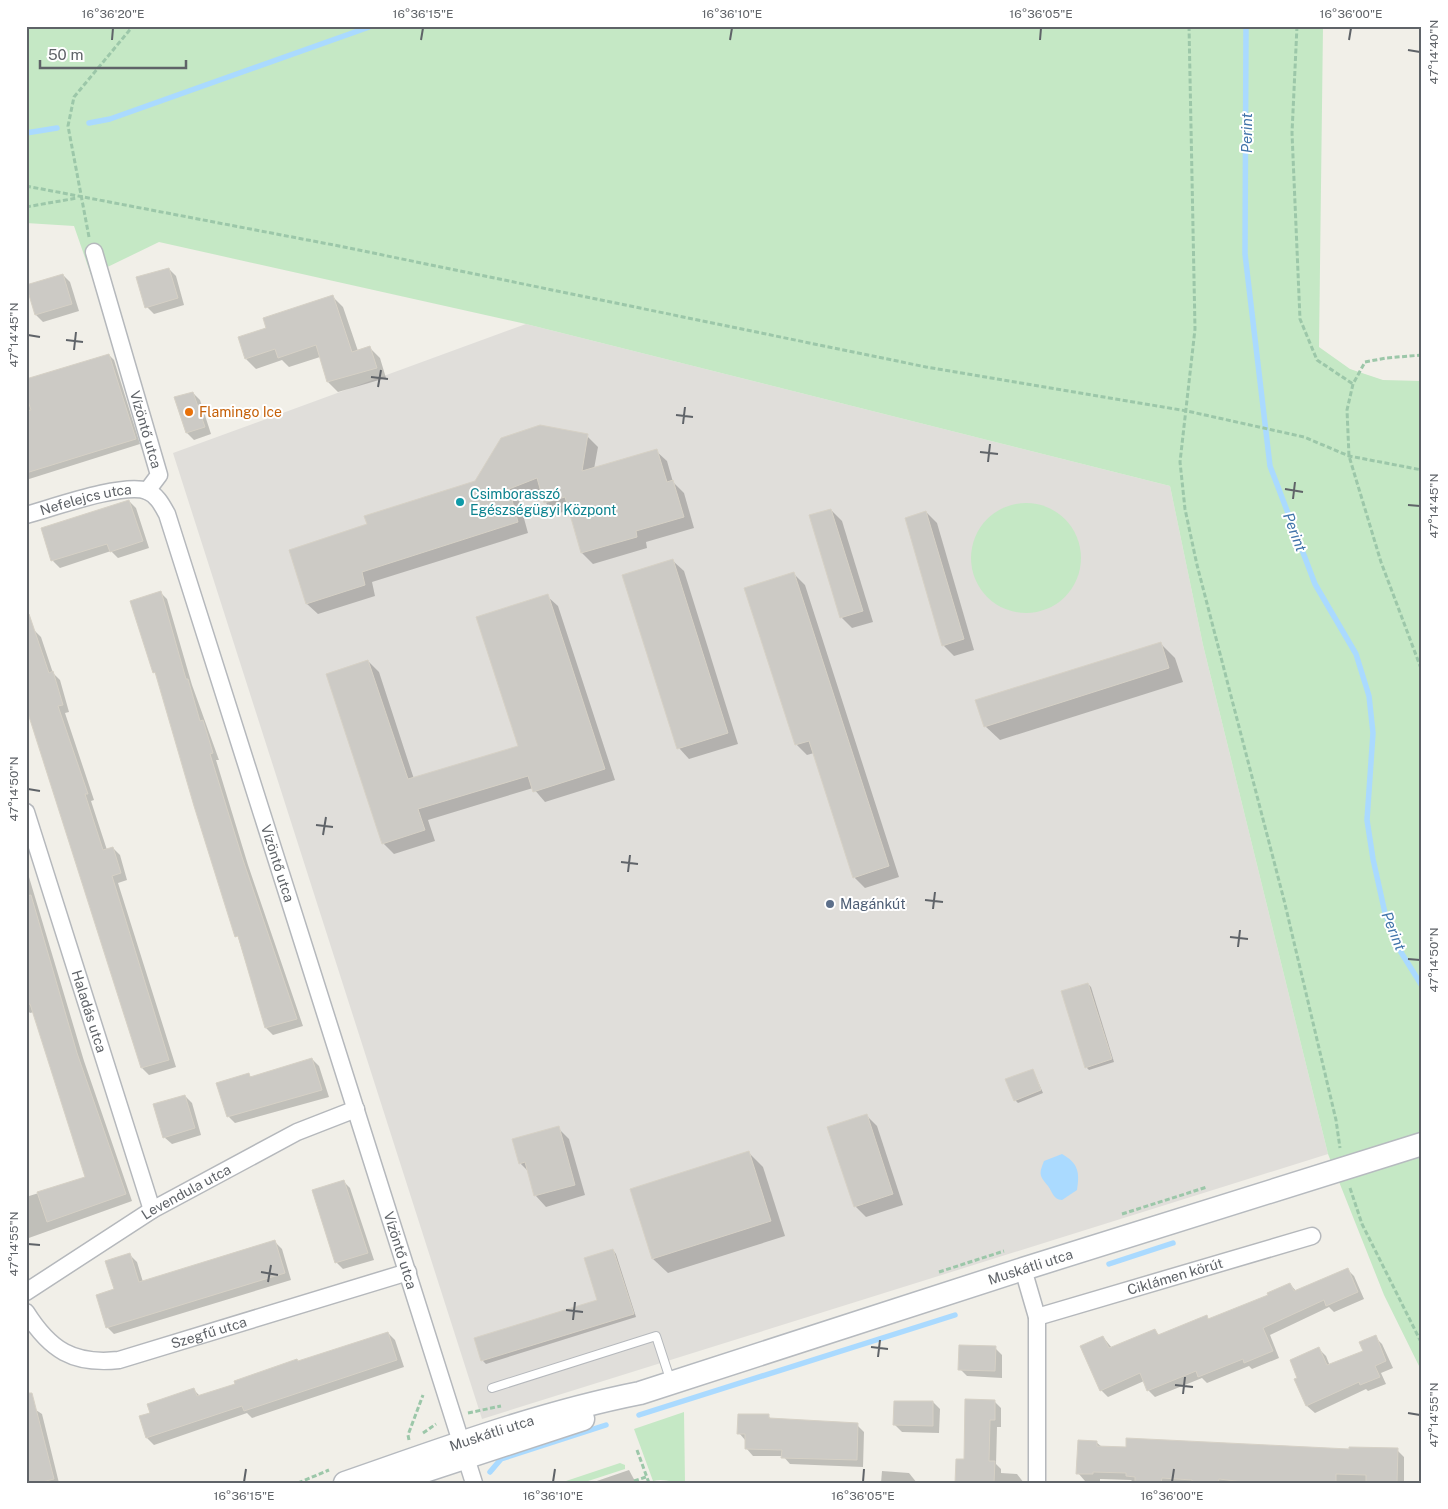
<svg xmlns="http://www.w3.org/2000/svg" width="1448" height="1509" viewBox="0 0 1448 1509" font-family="'Public Sans',sans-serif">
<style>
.industrial{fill:#e0deda}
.green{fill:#c5e8c5}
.water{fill:#aadaff}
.shadow{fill:#0003}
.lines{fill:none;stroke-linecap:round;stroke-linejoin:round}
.stream{stroke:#aadaff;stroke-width:5.5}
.building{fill:#cccac5;stroke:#d6d1c6}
.lane-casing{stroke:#b5b8bc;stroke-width:10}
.street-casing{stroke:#b5b8bc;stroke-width:19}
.secondary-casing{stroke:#b6babf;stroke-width:25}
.path{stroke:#9cc7a9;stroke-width:3;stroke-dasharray:5 2.5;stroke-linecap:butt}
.lane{stroke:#fff;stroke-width:8}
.street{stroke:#fff;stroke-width:16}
.secondary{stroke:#fff;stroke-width:22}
.ticks{fill:none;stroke:#5f6368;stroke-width:2}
.food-dot{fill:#e8710a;stroke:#fff;stroke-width:2}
.culture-dot{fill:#0f9aa8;stroke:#fff;stroke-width:2}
.service-dot{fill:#5c6f8a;stroke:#fff;stroke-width:2}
.labels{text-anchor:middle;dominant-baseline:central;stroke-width:4;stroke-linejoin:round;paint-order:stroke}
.food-label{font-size:14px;fill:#c56008;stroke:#fff;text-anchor:start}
.street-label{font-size:14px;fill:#5f6368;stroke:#fff}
.culture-label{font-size:14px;fill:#0d838f;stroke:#fff;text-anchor:start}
.service-label{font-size:14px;fill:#4e5e75;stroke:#fff;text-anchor:start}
.water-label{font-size:15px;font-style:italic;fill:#4174aa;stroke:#fff}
.neatline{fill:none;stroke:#5f6368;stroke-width:2}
.ticks-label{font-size:12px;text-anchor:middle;fill:#5f6368}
</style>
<rect width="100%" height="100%" fill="#f1efe8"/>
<path class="industrial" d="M526 324 1170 486 1203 645 1328 1154 482 1419 173 453Z"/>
<g class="green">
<path d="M26 26H1323L1319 347 1350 369 1383 380 1422 381V1381L1421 1370 1384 1295 1328 1154 1203 645 1170 486 526 324 159 242 91 275 74 226 26 223Z"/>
<circle cx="1026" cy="558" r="55"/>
<path d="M684 1412 685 1483C673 1483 664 1478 653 1481L634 1429Z"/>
<path d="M620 1463 625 1465V1469L582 1483H560Z"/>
</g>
<path class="water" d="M1062 1154C1078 1163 1080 1172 1077 1190L1062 1200C1053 1199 1053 1193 1048 1186 1039 1175 1039 1174 1044 1161Z"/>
<g class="shadow">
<path d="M169 269 176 276 184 305 154 314 147 307Z"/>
<path d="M63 275 70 282 79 311 43 322 36 315Z"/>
<path d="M333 297 343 307 358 351 370 348 380 358 386 378 338 392 328 382 320 357 289 367 282 360 256 369 246 359 240 338 268 329Z"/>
<path d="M109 355 114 360 140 444 26 480V381Z"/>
<path d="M193 393 200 400 211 434 194 440 187 433Z"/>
<path d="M587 436 598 447 594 469 656 451 667 461 673 482 684 493 694 528 646 542 647 548 593 564 582 553 570 510 556 514 546 503 542 491 519 500 528 533 372 582 375 596 318 614 307 604 368 525Z"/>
<path d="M129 501 136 508 149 548 118 558 111 551 60 568 53 561 42 529Z"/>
<path d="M831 510 842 521 873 622 852 628 841 617Z"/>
<path d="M926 512 937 523 974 650 954 656 943 645Z"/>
<path d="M673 561 684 571 738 744 689 759 679 748Z"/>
<path d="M794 574 805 585 899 877 865 888 854 877 814 753 807 755 796 744Z"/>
<path d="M160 592 167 599 192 685 219 760H216L248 865 303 1026 273 1035 266 1028 158 676 154 672Z"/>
<path d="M547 596 558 606 615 780 545 802 533 788 428 820 435 841 394 854 383 843 368 661 379 672 414 779 520 747Z"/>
<path d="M34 630 41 637 53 673 60 680 69 712 65 713 94 800 91 801 107 850 113 848 120 855 127 880 118 883 176 1067 149 1075 142 1068Z"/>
<path d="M1160 643 1175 658 1183 682 1000 740 985 726Z"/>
<path d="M26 867 84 1061 132 1201 26 1239V1197L86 1178 34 1012 30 1013 26 1009Z"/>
<path d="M1088 984 1091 987 1114 1062 1089 1070 1086 1067Z"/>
<path d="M312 1059 319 1066 329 1097 235 1123 228 1116 249 1075 252 1078Z"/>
<path d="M1033 1070 1043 1093 1018 1103 1015 1100Z"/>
<path d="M185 1096 192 1103 201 1135 172 1144 164 1137Z"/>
<path d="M866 1115 877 1126 903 1205 866 1217 855 1206Z"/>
<path d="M558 1128 569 1139 585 1195 546 1207 536 1196 529 1172 520 1163Z"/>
<path d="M748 1152 763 1167 785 1236 668 1273 653 1259 631 1190Z"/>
<path d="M343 1181 350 1188 374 1260 343 1269 336 1262Z"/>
<path d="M275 1242 282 1249 291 1280 114 1334 107 1327 115 1290 130 1255 137 1262 143 1282Z"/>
<path d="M613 1250 616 1254 636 1317 486 1364 483 1361 476 1339 599 1301Z"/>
<path d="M1347 1269 1354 1276 1364 1299 1334 1312 1329 1307 1270 1335 1279 1358 1252 1369 1249 1366 1207 1383 1202 1378 1155 1397 1148 1390 1144 1381 1108 1397 1101 1390 1103 1337 1112 1348 1155 1331 1160 1336 1206 1317 1210 1320 1269 1296 1290 1284 1296 1291Z"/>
<path d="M388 1333 395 1340 404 1367 252 1418 247 1413 154 1445 147 1438 141 1417 194 1390 200 1396Z"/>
<path d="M1375 1337 1382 1344 1393 1368 1381 1373 1386 1384 1368 1391 1366 1389 1315 1413 1307 1406 1296 1380 1319 1349 1326 1356 1330 1366 1364 1351Z"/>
<path d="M995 1348 1002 1355V1378L967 1376 960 1369Z"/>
<path d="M26 1384 33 1408 42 1414 59 1483H26Z"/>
<path d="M994 1401 1001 1408V1427H997L996 1464 1001 1469V1473L1017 1474 1024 1483H956Z"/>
<path d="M933 1402 940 1409 939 1433 902 1432 895 1425Z"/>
<path d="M768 1416 772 1420 857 1425 864 1432 863 1467 790 1464 783 1456H753L746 1448V1441L739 1433Z"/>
<path d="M1096 1442 1102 1447 1397 1450 1404 1457V1483H1134L1131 1480 1100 1479V1481H1085L1078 1473Z"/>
<path d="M629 1470 636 1483H591Z"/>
<path d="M882 1471 909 1473 917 1483H881Z"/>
</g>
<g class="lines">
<g class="stream">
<path d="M1246 26 1245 254 1270 466 1315 584 1356 654 1369 696 1373 733 1367 820 1373 859 1385 913 1399 949 1422 986"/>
<path d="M89 123 110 119 372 26"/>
<path d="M26 133 57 128"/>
<path d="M1109 1264 1173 1243"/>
<path d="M639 1415 955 1315"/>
<path d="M490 1472 501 1459 606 1425"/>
</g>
</g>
<g class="building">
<path d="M169 268 178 298 145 308 136 277Z"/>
<path d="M63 274 72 304 35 315 26 285Z"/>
<path d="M333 295 352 352 370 346 377 368 327 382 316 345 278 358 275 349 245 359 238 337 266 328 263 318Z"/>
<path d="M109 354 136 439 26 473V411L31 410 26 395V379Z"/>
<path d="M193 392 205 427 186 433 174 397Z"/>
<path d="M540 425 588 434 582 471 657 449 667 482 673 480 684 517 636 531 637 537 581 553 565 497 544 503 537 478 509 489 518 522 362 572 365 585 306 604 289 550 367 524 364 516 475 481 501 438Z"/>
<path d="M129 500 143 541 110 552 107 544 51 561 41 528Z"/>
<path d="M831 509 863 611 840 618 809 515Z"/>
<path d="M926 511 964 639 942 646 905 518Z"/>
<path d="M673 559 728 733 677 749 622 575Z"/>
<path d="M794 572 889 866 853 878 809 741 795 745 744 588Z"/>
<path d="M161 591 186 679H188L200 721 203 720 213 753 210 754 242 857 297 1019 265 1028 238 936 235 937 194 806 155 672 153 673 130 601Z"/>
<path d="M548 594 605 769 533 792 528 776 418 809 425 830 382 844 326 674 368 660 408 779 518 746 476 617Z"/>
<path d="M26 614H29L49 673 53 671 63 705 58 706 88 794H85L103 850 113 847 121 873 112 876 169 1060 141 1068 26 707Z"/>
<path d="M1161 642 1169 668 984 727 975 700Z"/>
<path d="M31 895 77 1053 126 1194 47 1222 37 1192 85 1177 30 1004 26 1005V896Z"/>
<path d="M1088 983 1112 1059 1085 1068 1061 991Z"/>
<path d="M312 1058 322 1090 227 1117 216 1083 249 1073 250 1077Z"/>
<path d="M1033 1069 1041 1090 1014 1101 1005 1079Z"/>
<path d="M185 1095 195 1128 163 1138 153 1104Z"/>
<path d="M867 1114 893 1194 854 1207 827 1127Z"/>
<path d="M559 1126 575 1185 534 1196 525 1162 519 1164 512 1139Z"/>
<path d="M749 1151 771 1221 652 1259 630 1189Z"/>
<path d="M344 1180 368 1253 335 1263 312 1190Z"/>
<path d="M275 1240 285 1273 106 1328 96 1295 114 1289 105 1261 130 1253 139 1282Z"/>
<path d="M613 1249 634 1314 481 1361 474 1338 597 1300 584 1258Z"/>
<path d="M1348 1268 1358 1292 1326 1306 1324 1300 1263 1328 1273 1351 1244 1363 1243 1359 1198 1377 1196 1371 1147 1391 1140 1373 1100 1391 1080 1346 1103 1336 1109 1348 1155 1329 1158 1335 1207 1315 1208 1319 1268 1295 1267 1293 1290 1283 1294 1291Z"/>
<path d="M388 1332 397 1360 244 1411 242 1406 146 1438 139 1416 150 1413 147 1404 194 1388 197 1396 235 1384 234 1381 297 1359 298 1361Z"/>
<path d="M1376 1335 1386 1361 1375 1366 1380 1377 1360 1385 1359 1382 1306 1406 1294 1379 1297 1378 1290 1360 1319 1347 1327 1365 1363 1351 1359 1342Z"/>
<path d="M959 1345 996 1346 995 1371 958 1370Z"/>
<path d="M26 1393H32L54 1479 38 1483H26Z"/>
<path d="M965 1399 995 1400V1420H990L989 1461H995L994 1483H955L956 1459H964Z"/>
<path d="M894 1401H933V1426L893 1425Z"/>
<path d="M738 1414H769V1418L858 1423 857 1460 781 1458 782 1450 745 1449V1434H737Z"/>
<path d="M1126 1438 1349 1449V1447L1398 1448 1397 1483 1366 1482V1475L1336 1474V1483H1252L1219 1479 1218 1483H1192V1480L1162 1478 1161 1483H1135V1477L1126 1476V1473L1093 1472V1474H1076L1078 1440 1097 1441V1446L1126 1447Z"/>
</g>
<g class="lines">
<g class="lane-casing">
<path id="lane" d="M492 1388 656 1336 671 1382"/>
</g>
<g class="street-casing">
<g id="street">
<path id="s1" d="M94 252 159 475 147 491"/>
<path id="s2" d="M26 515C52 508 124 482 147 491 157 495 162 505 167 514L474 1483"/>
<path id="s3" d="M26 812 152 1210"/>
<path d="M1023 1269 1037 1317V1483"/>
<path id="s4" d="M26 1292 152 1210 297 1132 356 1109"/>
<path id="s5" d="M26 1312C50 1350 73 1365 119 1360L408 1272"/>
<path id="s6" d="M1037 1317 1312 1236"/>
</g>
</g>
<g class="secondary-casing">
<g id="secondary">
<path id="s7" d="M345 1483C443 1449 539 1413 640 1393L1023 1269 1422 1144"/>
<path d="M388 1483 583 1419"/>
</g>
</g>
<g class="path">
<path d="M1189 26 1195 329 1180 462 1185 509 1197 565 1284 900 1336 1120 1340 1148"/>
<path d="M1297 26 1292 133 1300 319 1317 360 1353 384"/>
<path d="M26 186 339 246 926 367 1187 411 1304 437 1349 456 1422 470"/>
<path d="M26 207 77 198"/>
<path d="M89 237 68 126 74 97 133 26"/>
<path d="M1422 355 1386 358 1365 362 1353 384 1347 410 1349 456 1381 562 1422 671"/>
<path d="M1350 1188 1362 1224 1422 1344"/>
<path d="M1122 1214 1207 1187"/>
<path d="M939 1272 1004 1251"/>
<path d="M468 1413 501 1406"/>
<path d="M423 1433 436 1424"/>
<path d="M409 1440 408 1435 423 1395"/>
<path d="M637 1450 649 1483"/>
<path d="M634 1481 646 1477"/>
<path d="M298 1483 329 1470"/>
<path d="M656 1483H667"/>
</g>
<use href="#lane" class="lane"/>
<use href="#street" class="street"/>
<use href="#secondary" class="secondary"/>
</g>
<path class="ticks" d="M112 40 113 28M421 40 423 28M730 40 732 28M1040 40 1041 28M1349 40 1351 28M1408 50 1420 52M28 335 40 337M66 340 83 342M74 350 76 332M371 377 388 379M378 387 381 370M676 415 693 417M683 424 685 407M980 452 998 454M988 462 990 444M1285 489 1303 492M1293 499 1295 482M1408 505 1420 506M28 789 40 791M316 825 333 827M323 835 326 817M621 862 638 864M628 872 630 855M925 900 943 902M933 909 935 892M1230 937 1248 939M1238 947 1240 930M1408 959 1420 960M28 1244 40 1245M261 1272 278 1275M268 1282 271 1265M566 1310 583 1312M573 1320 575 1302M871 1347 888 1349M878 1357 880 1340M1175 1385 1193 1387M1183 1394 1185 1377M1408 1413 1420 1415M244 1482 246 1469M553 1482 555 1469M863 1482 864 1469M1172 1482 1174 1469"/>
<circle class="food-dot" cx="189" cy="412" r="5"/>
<circle class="culture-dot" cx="460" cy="502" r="5"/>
<circle class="service-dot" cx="830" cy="904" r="5"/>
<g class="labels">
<g class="food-label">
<text x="199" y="412">Flamingo Ice</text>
</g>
<g class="street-label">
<text stroke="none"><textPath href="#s1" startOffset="185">Vízöntő utca</textPath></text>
<text stroke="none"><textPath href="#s2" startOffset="62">Nefelejcs utca</textPath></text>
<text stroke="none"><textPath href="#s2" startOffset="522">Vízöntő utca</textPath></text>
<text stroke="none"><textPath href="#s3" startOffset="209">Haladás utca</textPath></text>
<text stroke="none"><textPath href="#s4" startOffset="189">Levendula utca</textPath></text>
<text stroke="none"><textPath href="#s2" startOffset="928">Vízöntő utca</textPath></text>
<text stroke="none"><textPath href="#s7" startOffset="719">Muskátli utca</textPath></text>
<text stroke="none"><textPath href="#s6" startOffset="144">Ciklámen körút</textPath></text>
<text stroke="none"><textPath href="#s5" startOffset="206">Szegfű utca</textPath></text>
<text stroke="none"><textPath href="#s7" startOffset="155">Muskátli utca</textPath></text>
</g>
<g class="culture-label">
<text x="470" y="494">Csimborasszó<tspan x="470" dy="16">Egészségügyi Központ</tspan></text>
</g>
<g class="service-label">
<text x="840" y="904">Magánkút</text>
</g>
<g class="water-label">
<text transform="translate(1246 133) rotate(-90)">Perint</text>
<text transform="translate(1295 532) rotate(69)">Perint</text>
<text transform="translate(1394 931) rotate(68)">Perint</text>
</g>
</g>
<rect width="1448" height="1509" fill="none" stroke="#ffffff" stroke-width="55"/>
<path d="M40 60v8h146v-8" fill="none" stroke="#5f6368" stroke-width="2.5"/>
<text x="48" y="60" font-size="15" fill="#5f6368" stroke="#ffffff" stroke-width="4" paint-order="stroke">50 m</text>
<rect x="28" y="28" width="1392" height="1454" class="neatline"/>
<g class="ticks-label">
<text x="113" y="18">16°36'20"E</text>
<text x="423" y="18">16°36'15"E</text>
<text x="732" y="18">16°36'10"E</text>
<text x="1041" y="18">16°36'05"E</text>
<text x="1351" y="18">16°36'00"E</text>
<text transform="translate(1434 52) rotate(-90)" y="4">47°14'40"N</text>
<text transform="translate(14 335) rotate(-90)" y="4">47°14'45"N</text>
<text transform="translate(1434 506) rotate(-90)" y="4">47°14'45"N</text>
<text transform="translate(14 789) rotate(-90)" y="4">47°14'50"N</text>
<text transform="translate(1434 960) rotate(-90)" y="4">47°14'50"N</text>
<text transform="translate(14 1244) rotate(-90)" y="4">47°14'55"N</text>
<text transform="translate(1434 1415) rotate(-90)" y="4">47°14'55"N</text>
<text x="244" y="1500">16°36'15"E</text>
<text x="553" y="1500">16°36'10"E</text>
<text x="863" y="1500">16°36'05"E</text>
<text x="1172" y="1500">16°36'00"E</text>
</g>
</svg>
